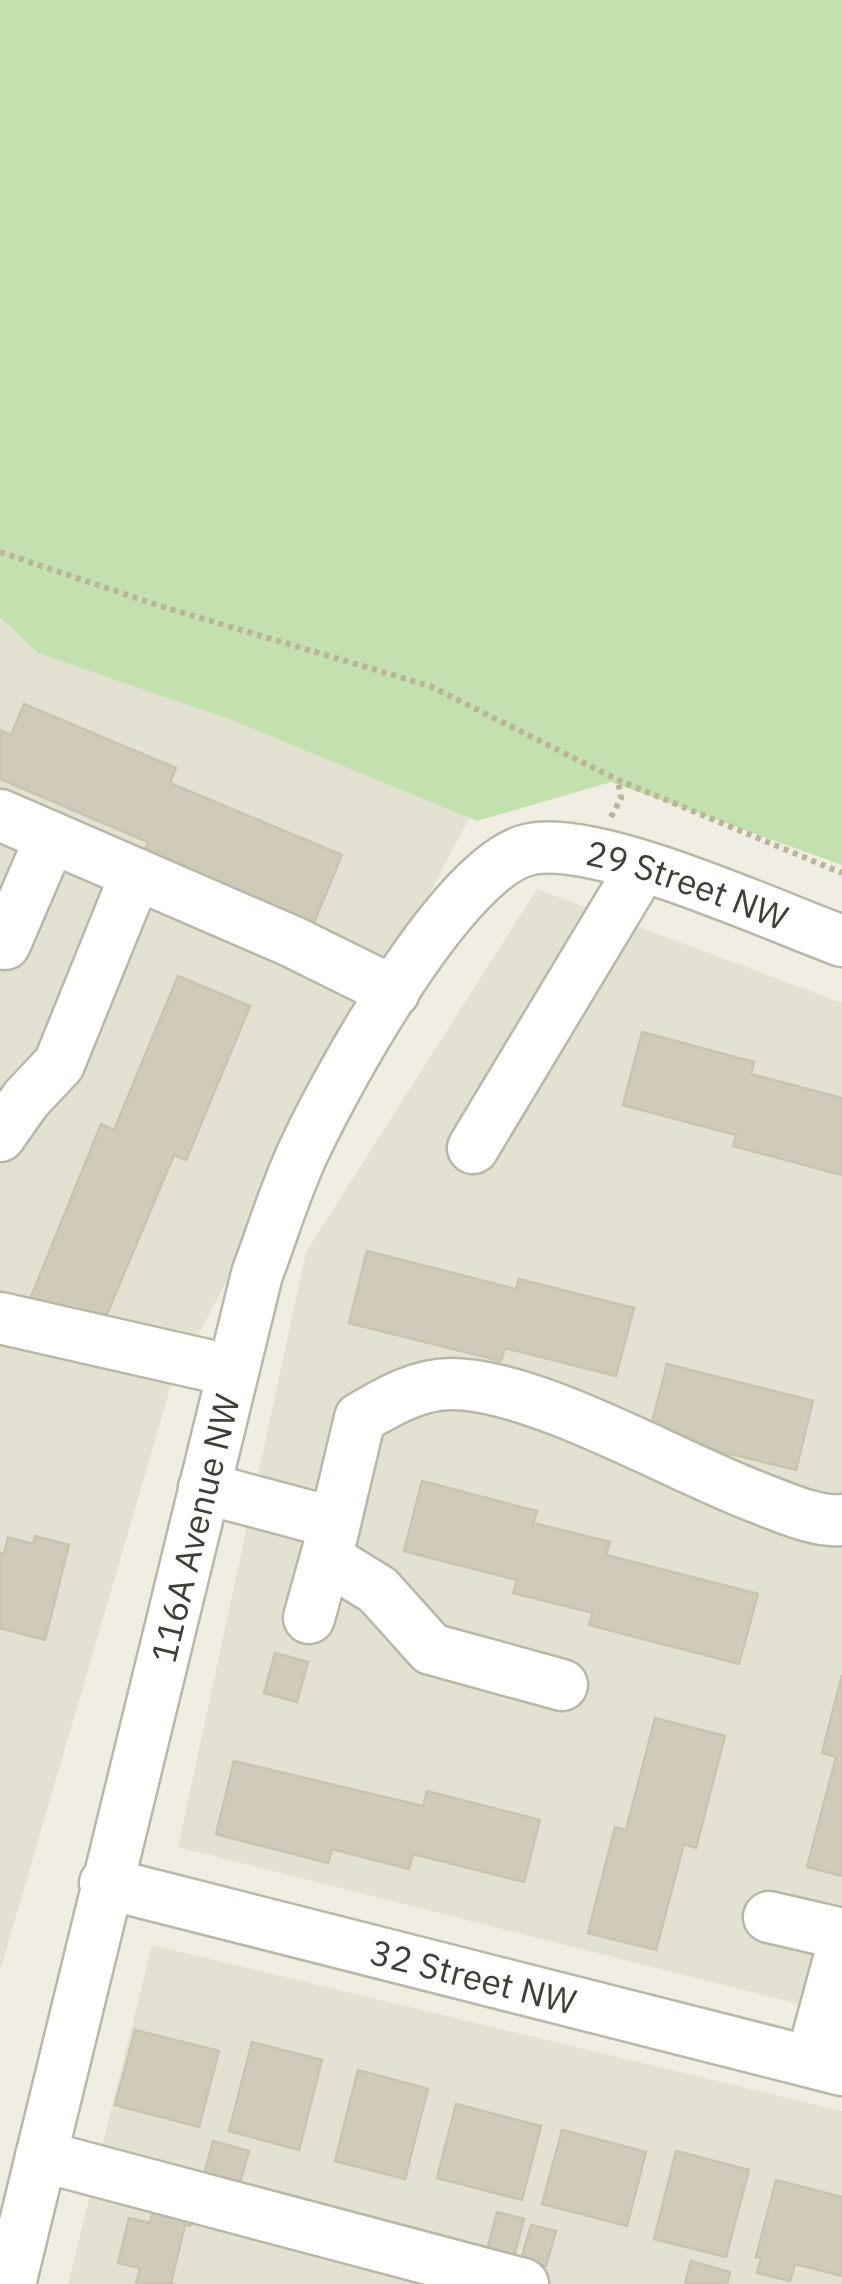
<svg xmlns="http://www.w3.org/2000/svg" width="842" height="2284" viewBox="0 0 842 2284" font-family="'IBM Plex Sans',sans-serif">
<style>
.residential{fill:#e3e1d1}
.green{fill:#c2e1ae}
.building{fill:#d0cbb9;stroke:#cac4ad;stroke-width:2.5}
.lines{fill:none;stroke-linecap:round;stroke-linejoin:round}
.minor-casing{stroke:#bab7a7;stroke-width:55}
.path{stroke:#bbb499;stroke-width:6;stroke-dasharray:5 5;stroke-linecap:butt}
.minor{stroke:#fff;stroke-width:50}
.labels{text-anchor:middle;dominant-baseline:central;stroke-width:10;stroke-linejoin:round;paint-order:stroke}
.street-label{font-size:35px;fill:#413e34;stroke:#fff}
</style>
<rect width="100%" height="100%" fill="#f0eee3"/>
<g class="residential">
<path d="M0 611 45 654 475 807 170 1389 0 1971Z"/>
<path d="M537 889 842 1003V2015L178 1847 306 1252Z"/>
<path d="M152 1945 842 2111V2284H68Z"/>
</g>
<path class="green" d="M0 0H842V865L611 782 477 821 234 721 38 653 0 617Z"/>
<g class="building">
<path d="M24 704 176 768 170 783 342 855 313 925 143 854 148 842 0 779V730L11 735Z"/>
<path d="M178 976 250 1006 186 1160 174 1155 102 1326 31 1297 101 1124 114 1130Z"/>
<path d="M642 1032 754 1062 751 1074 842 1098V1175L733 1146 736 1135 623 1105Z"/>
<path d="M367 1251 516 1289 519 1279 634 1308 616 1376 505 1348 501 1361 349 1323Z"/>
<path d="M667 1364 813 1401 796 1470 649 1434Z"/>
<path d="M422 1481 537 1511 533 1523 610 1542 606 1555 758 1594 739 1664 589 1625 593 1613 513 1593 517 1580 404 1551Z"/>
<path d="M35 1536 69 1545 45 1640 0 1628V1553L4 1554 8 1537 33 1544Z"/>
<path d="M275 1653 308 1662 297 1702 264 1693Z"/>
<path d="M842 1675V1876L807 1867 836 1757 822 1753Z"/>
<path d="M655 1718 725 1736 696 1848 684 1844 656 1950 588 1933 615 1827 626 1830Z"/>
<path d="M234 1761 423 1806 427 1791 540 1820 524 1882 413 1854 409 1869 332 1849 328 1863 216 1834Z"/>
<path d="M135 2030 219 2051 199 2127 115 2105Z"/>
<path d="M252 2042 322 2060 299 2150 229 2131Z"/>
<path d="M358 2070 428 2089 405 2179 335 2161Z"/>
<path d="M456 2104 541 2126 522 2200 437 2178Z"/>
<path d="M562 2130 646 2152 627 2226 542 2204Z"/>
<path d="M213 2141 249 2151 238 2191 202 2182Z"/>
<path d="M676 2151 749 2170 726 2257 654 2239Z"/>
<path d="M776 2180 842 2197V2276L795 2264 790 2281 757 2273 761 2258 756 2257Z"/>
<path d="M153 2211 192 2221 190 2226 185 2225 171 2283 175 2284H136L140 2268 118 2263 129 2218 150 2223Z"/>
<path d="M497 2212 524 2219 512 2264 485 2257Z"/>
<path d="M531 2225 556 2231 546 2266 521 2260Z"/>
<path d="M691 2261 730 2272 727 2284H685Z"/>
</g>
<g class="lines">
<g class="minor-casing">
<g id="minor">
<path d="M0 815 293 942 394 992"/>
<path d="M5 944 51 837"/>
<path d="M0 1136 26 1099 59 1064 136 874"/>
<path d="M473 1148 642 867"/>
<path d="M0 1318 233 1371"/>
<path d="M204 1488 335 1523 360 1418C389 1401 418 1384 452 1384 536 1385 671 1464 754 1496 778 1505 816 1523 842 1520"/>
<path d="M326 1558 378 1590 431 1649 562 1685"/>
<path d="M309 1618 334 1528"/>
<path id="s1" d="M105 1883 842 2070"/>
<path d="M769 1917 842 1934"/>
<path d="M811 2062 842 1948"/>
<path d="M41 2156 523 2284"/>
<path id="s2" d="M10 2284 257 1274C273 1232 286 1187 306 1146 338 1078 456 862 531 849 600 836 771 915 842 941"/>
</g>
</g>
<g class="path">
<path d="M0 552 157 605 430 686 618 780 842 873"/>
<path d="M611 817 621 798 618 781"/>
</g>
<use href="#minor" class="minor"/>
</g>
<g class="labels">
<g class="street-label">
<text stroke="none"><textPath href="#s2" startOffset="1718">29 Street NW</textPath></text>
<text stroke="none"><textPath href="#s2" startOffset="778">116A Avenue NW</textPath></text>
<text stroke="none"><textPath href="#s1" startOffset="380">32 Street NW</textPath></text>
</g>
</g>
</svg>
